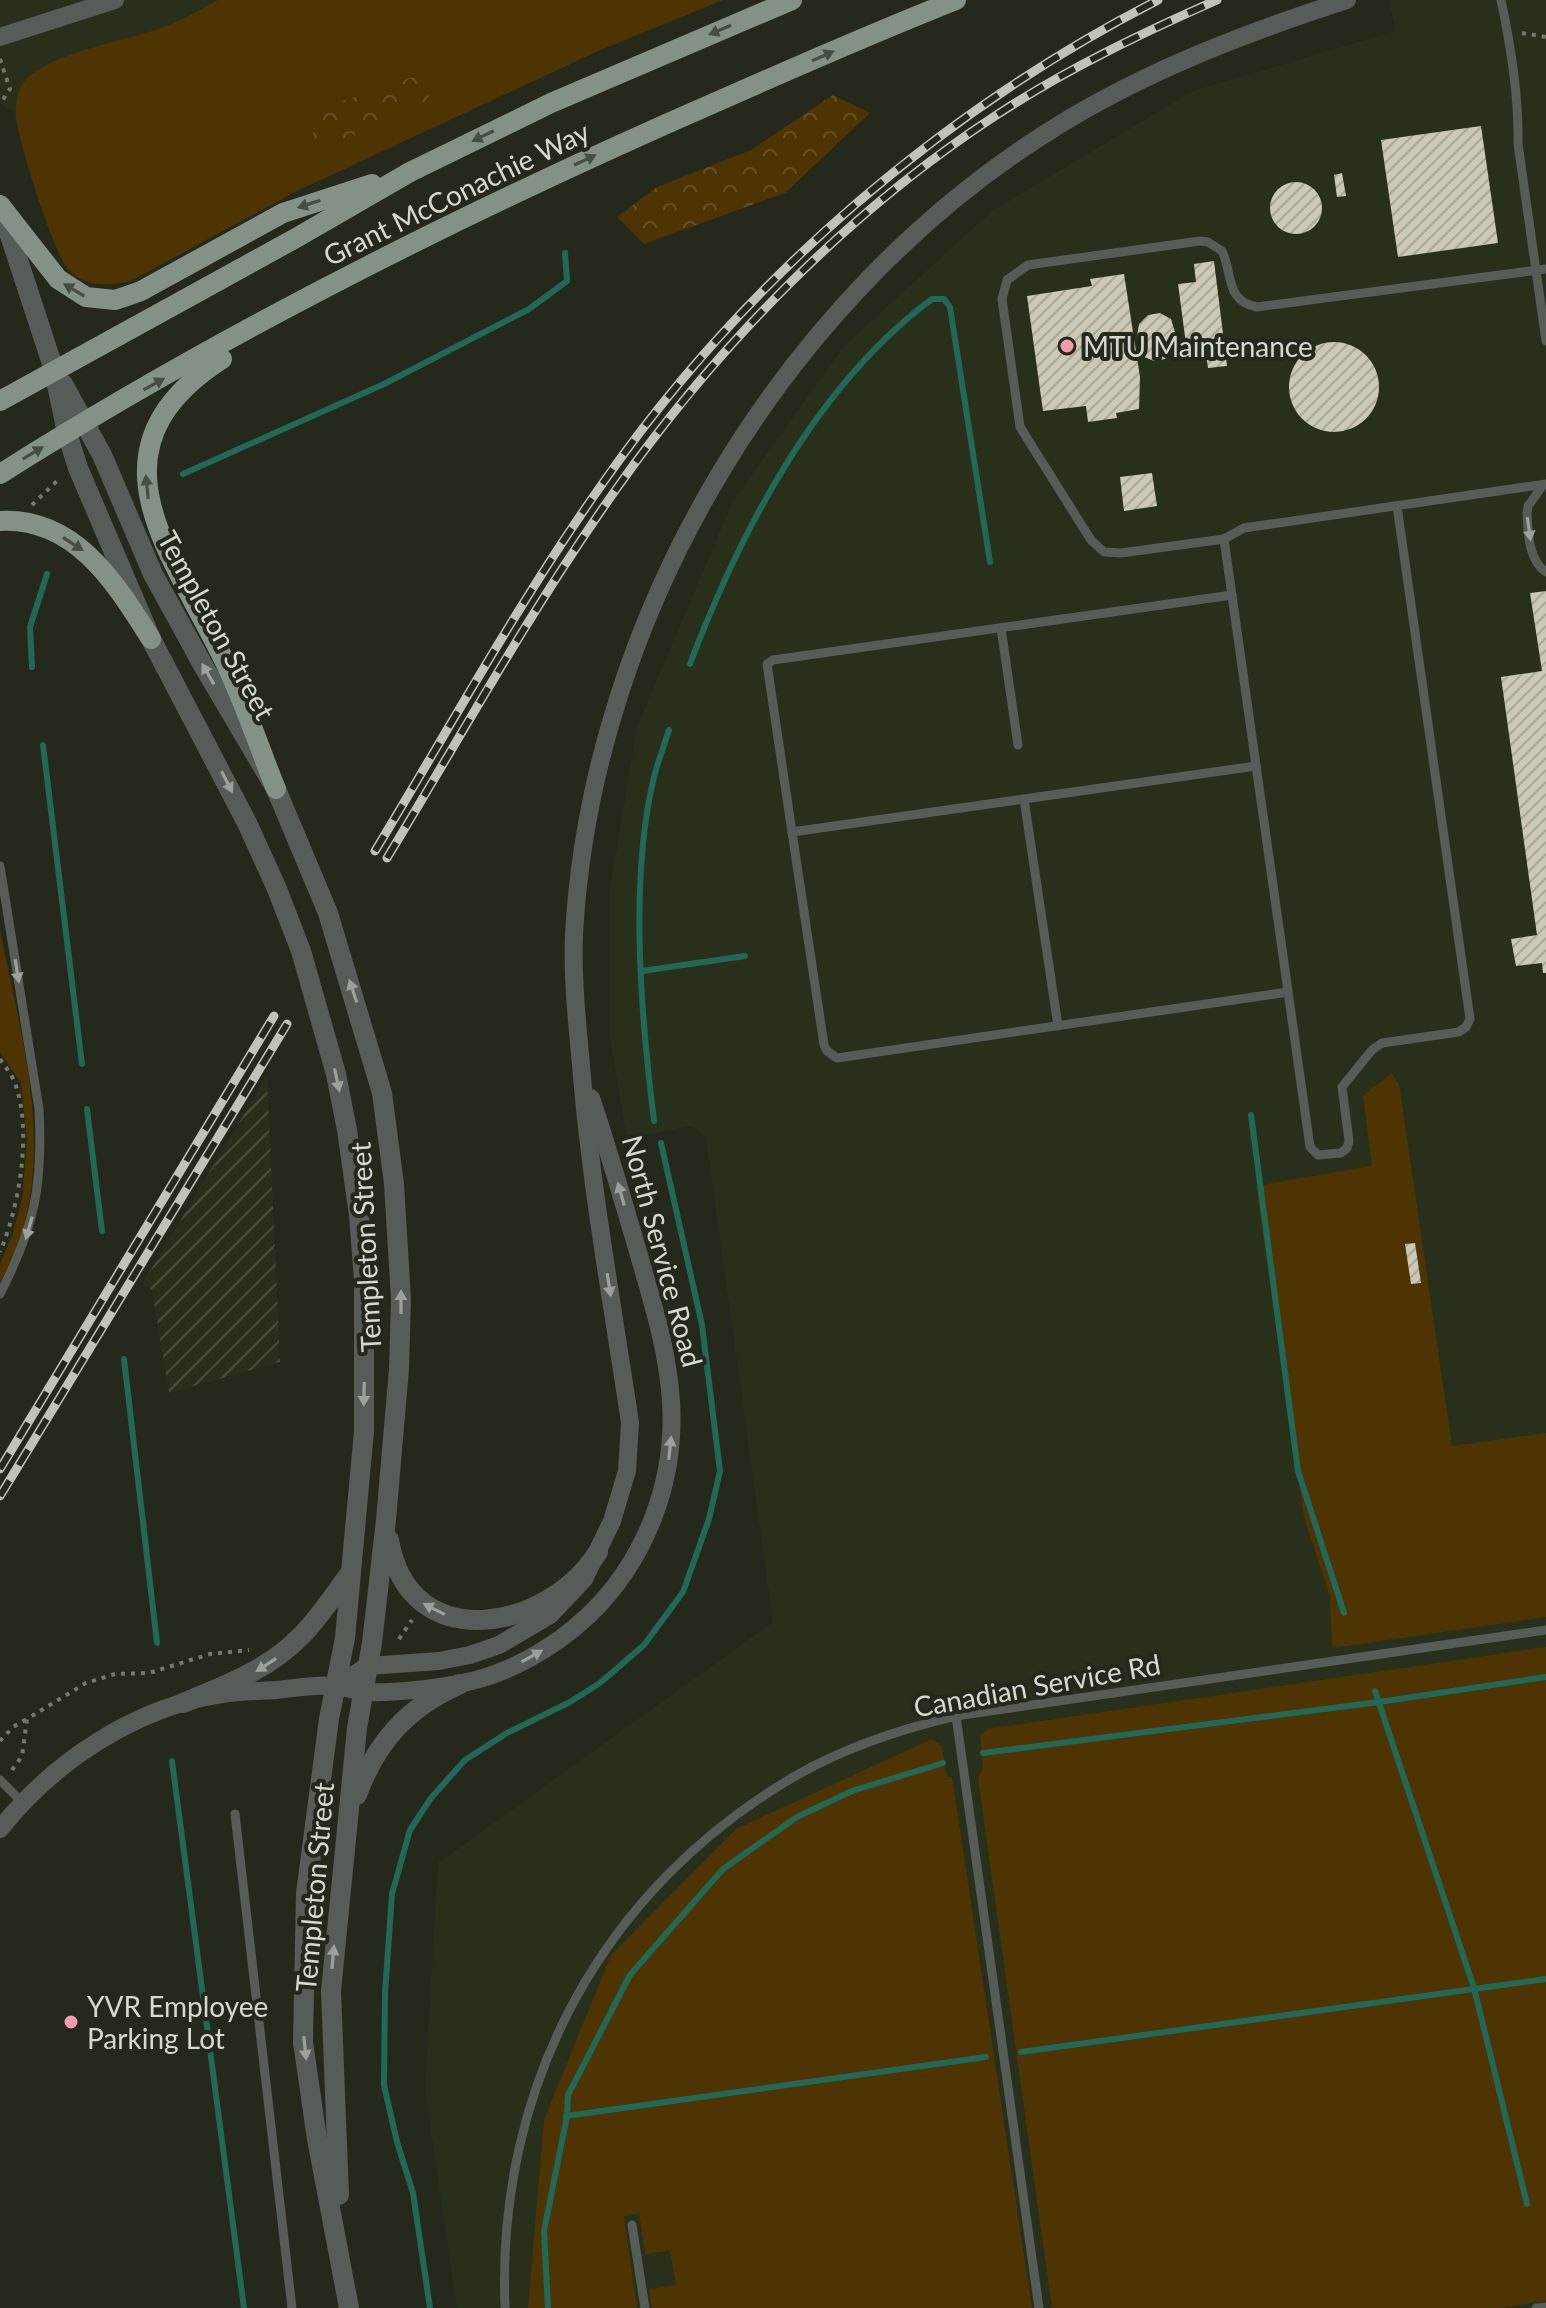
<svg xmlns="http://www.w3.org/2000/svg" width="1546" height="2308" viewBox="0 0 1546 2308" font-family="Lato,sans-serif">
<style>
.built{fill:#28301c}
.industrial{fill:url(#industrial-furrows)}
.green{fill:#4d3402}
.forest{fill:url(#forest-crowns)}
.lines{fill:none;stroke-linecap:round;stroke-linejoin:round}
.stream{stroke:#226857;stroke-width:6}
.building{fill:url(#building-hatch)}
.path{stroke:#75796e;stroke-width:4;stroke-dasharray:4 6;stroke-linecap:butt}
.service{stroke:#565c57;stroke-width:9}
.minor{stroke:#565c57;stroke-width:18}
.tertiary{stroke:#565c57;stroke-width:20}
.primary{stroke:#849186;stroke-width:20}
.rail-casing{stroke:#bfc3b9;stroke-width:9}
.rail{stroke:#24291c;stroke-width:6;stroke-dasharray:18;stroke-linecap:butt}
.oneway{fill:#464d41}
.oneway2{fill:#9ca19a}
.poi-dot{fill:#f39aac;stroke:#24291c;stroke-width:3}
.labels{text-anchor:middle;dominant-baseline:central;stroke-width:8;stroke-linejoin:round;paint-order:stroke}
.street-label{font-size:28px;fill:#d5d9d0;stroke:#24291c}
.poi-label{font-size:28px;fill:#d5d9d0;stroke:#24291c;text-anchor:start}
</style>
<defs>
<pattern id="industrial-furrows" width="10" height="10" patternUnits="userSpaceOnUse" patternTransform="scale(2)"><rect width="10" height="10" fill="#28301c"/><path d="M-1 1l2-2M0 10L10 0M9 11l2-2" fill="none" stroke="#464d3c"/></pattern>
<pattern id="forest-crowns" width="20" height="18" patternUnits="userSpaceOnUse" patternTransform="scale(2)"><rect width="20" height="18" fill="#4d3402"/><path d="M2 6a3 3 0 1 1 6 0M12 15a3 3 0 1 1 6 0" fill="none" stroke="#665126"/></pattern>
<pattern id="building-hatch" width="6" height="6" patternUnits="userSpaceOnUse" patternTransform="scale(2)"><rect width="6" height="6" fill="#cbc9b6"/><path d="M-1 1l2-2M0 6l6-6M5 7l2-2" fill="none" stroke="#a8a798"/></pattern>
</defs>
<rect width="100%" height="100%" fill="#24291c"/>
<g class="built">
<path d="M0 0H362L16 113 0 104Z"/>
<path d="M1388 0H1546V2308H457L425 2090 438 1863 773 1622 706 1137 691 1126 627 1138 610 1037V889L637 727 733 501 844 346 992 211 1193 91 1396 31Z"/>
</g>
<path class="industrial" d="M267 1076 280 1362 169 1393 152 1290 143 1283Z"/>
<g class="green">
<path d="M218 0H723L596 52 295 192 129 282C107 285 83 288 67 268 53 250 19 143 16 118 15 108 17 90 23 83 47 53 121 42 158 29 179 22 199 10 218 0Z"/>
<path d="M0 929C22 1045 64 1171 0 1282V1264L12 1236 22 1199 27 1140 21 1083 0 1052Z"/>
<path d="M1391 1073 1399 1084 1452 1446 1546 1433V1617L1332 1648 1330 1597 1304 1517 1256 1186 1372 1166 1363 1096Z"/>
<path d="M1546 1647V2301L1500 2308H1052L978 1778 983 1767 980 1736 987 1729Z"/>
<path d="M932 1739 942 1746 947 1777H952L1032 2308H652L649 2289 676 2285 670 2251 645 2254 639 2213 624 2216 637 2308H528L544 2120 611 1955 736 1829Z"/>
</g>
<g class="forest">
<path d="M413 77 435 85 423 107 332 144 312 137 323 108Z"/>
<path d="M833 95 870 113 785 193 644 244 617 217 657 187 751 150Z"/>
</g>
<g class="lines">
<g class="stream">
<path d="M183 474 384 384 529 309 567 281 565 253"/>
<path d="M690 664C740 532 816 385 932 299H944L950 307 990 562"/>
<path d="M32 667 30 627 47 574"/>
<path d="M43 745 82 1064"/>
<path d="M642 971 745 956"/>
<path d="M87 1109 102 1231"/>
<path d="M1251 1115 1298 1471 1344 1613"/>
<path d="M654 1121C641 1016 629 880 654 777 658 761 664 746 669 730"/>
<path d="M124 1359 157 1643"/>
<path d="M1375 1691 1474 1988 1527 2204"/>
<path d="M983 1753 1379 1702 1546 1677"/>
<path d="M172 1761 244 2308"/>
<path d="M1021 2052 1546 1979"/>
<path d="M566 2116 986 2057"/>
<path d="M430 2308 413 2193 397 2142 384 2085 385 1993 392 1894 410 1830 431 1798 465 1760 507 1733 570 1702 600 1683 644 1645 683 1592 709 1519 720 1471 702 1325 661 1143"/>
<path d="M548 2308 544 2231 567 2116 568 2095 630 1975 723 1869 797 1817 852 1791 943 1763"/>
</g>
</g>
<g class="building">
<path d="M1481 126 1498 243 1398 257 1381 140Z"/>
<path d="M1342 173 1346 196 1337 197 1334 175Z"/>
<circle cx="1296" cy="208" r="26"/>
<path d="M1214 261 1227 366 1208 368 1204 341 1186 344 1178 284 1196 282 1194 264Z"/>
<path d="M1124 274 1140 377 1139 409 1116 413 1117 418 1088 422 1086 406 1043 411 1027 296 1092 286 1090 279Z"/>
<path d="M1160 313 1171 319 1177 339 1174 350 1165 359 1154 361 1142 356 1137 336 1139 324 1148 315Z"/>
<circle cx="1334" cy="387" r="45"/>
<path d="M1152 473 1157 506 1124 511 1120 477Z"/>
<path d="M1546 591V973H1543L1542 963 1516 966 1511 939 1537 935 1501 677 1542 671 1530 593Z"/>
<path d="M1415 1243 1421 1283 1411 1284 1405 1244Z"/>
</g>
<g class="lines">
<g class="path">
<path d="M1522 33 1546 37"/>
<path d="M0 59 10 89 0 104"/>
<path d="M32 505 59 479"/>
<path d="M0 1059C6 1068 13 1076 16 1086 32 1134 19 1207 0 1252"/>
<path d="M399 1639 412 1620"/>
<path d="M0 1741 13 1727 27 1719"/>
<path d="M12 1770 22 1756 27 1719 86 1683 115 1674 149 1673 210 1654 249 1650"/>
</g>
<g class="service">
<path d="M1501 0C1511 47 1519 96 1518 144L1546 341"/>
<path d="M1546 269 1257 307C1225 301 1233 274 1222 251L1208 242 1200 241 1028 265 1007 280 1002 299 1020 427 1091 540 1104 552 1121 553 1224 539 1244 528 1546 484"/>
<path d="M1543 485 1528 506 1527 513C1528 532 1528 560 1546 572"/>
<path d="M1224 539 1310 1147 1318 1155 1341 1153 1347 1148 1349 1141 1342 1087 1372 1050 1382 1043 1459 1032 1466 1027 1470 1019 1397 506"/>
<path d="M1001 628 1018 745"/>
<path d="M1256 766 792 832 824 1045 827 1051 837 1058 1288 992"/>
<path d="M1024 799 1058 1026"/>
<path d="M792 832 767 664 773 660 1232 595"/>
<path d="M0 866 39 1109C43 1186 35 1225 0 1294"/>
<path d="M956 1716 1039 2308"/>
<path d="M0 1780 22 1802"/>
<path d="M235 1814 292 2308"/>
<path d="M632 2225 645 2308"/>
<path d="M505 2308C496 2085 603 1887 797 1775 846 1747 901 1729 956 1716L1546 1630"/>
<path d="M1536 2308 1546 2307"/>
</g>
<g class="minor">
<path d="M0 37 115 0"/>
<path d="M336 1686 368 1666 439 1661 470 1655 499 1645 550 1615 584 1579 612 1521 627 1471 630 1423C613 1308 592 1193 582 1077 578 1029 572 982 574 934 592 613 786 292 1059 125 1148 70 1248 32 1347 0"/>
<path d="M0 1829C54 1761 136 1707 222 1694 240 1691 259 1691 277 1690 296 1688 318 1684 337 1686 347 1687 356 1692 367 1692 396 1693 428 1689 457 1684 506 1676 554 1648 589 1615 646 1560 676 1481 671 1402 668 1349 651 1298 637 1248 622 1198 608 1148 591 1098"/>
</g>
<g class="tertiary">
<path d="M1 208 54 370 67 433 78 468 151 639 247 823 277 889 301 951 336 1074 347 1130 359 1215 364 1280V1431L345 1638 329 1719 306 1893 303 2042 317 2139 349 2308"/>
<path d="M63 384 102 455 153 574 204 667 276 789 328 913 382 1093 394 1184 401 1299 399 1369 386 1520 372 1643 357 1728 331 1991 339 2195"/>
<path d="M389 1540C409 1658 548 1631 598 1552"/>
<path d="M183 1703C226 1685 268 1670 301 1636 320 1617 335 1593 351 1572"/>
<path d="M357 1795C376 1742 408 1707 460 1684"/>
</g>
<g class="primary">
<path d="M0 205 58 279 86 297 115 300 124 297 141 291 283 213 372 184"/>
<path d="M222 359C85 447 167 546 221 654 243 697 258 745 276 789"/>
<path d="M0 401 296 238 410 172 551 103 792 0"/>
<path d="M0 474C229 329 475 207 723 99 800 65 878 31 956 0"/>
<path d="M0 521C76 517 116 584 151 639"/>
</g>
<g class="rail-casing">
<g id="rail">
<path d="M375 851C450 727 521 598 605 480 746 279 940 112 1158 0"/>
<path d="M387 858C462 734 533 606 617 488 718 345 848 212 995 116 1065 70 1140 34 1217 0"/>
<path d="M0 1469 274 1016"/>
<path d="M0 1496 287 1024"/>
</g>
</g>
<use href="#rail" class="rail"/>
</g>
<defs><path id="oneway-solid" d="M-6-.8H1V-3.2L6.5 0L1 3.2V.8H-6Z" transform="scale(2)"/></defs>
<g class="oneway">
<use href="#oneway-solid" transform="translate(720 30) rotate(157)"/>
<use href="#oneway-solid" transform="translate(823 56) rotate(-24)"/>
<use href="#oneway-solid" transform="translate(483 136) rotate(154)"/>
<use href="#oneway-solid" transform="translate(585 160) rotate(-25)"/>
<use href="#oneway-solid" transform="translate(309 204) rotate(162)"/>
<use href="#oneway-solid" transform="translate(74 290) rotate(-149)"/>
<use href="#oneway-solid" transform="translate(154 384) rotate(-29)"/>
<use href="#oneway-solid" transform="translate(33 453) rotate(-31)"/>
<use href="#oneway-solid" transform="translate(147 487) rotate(-96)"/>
<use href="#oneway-solid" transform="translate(73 544) rotate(33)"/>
</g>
<g class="oneway2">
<use href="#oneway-solid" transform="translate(1529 529) rotate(82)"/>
<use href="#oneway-solid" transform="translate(208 674) rotate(-120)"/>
<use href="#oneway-solid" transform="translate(227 782) rotate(63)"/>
<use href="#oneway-solid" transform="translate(17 971) rotate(81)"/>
<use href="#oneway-solid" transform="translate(353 991) rotate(-108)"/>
<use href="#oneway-solid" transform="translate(337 1080) rotate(78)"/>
<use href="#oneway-solid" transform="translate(621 1194) rotate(-106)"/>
<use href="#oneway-solid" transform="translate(29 1228) rotate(106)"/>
<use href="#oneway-solid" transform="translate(609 1285) rotate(81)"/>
<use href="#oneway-solid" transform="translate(401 1302) rotate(-90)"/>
<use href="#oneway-solid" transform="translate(364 1394) rotate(91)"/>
<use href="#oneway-solid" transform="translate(670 1448) rotate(-84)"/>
<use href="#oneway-solid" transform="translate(434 1609) rotate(-153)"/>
<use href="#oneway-solid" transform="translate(532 1656) rotate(-29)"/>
<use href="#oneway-solid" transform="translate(266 1665) rotate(147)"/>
<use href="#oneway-solid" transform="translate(333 1957) rotate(-85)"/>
<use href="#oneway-solid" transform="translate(305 2048) rotate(84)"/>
</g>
<g class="poi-dot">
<circle cx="1067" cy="346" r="8"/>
<circle cx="71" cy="2022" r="8"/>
</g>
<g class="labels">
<g class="street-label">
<text transform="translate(456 193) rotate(-26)">Grant McConachie Way</text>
<text transform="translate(217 625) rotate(61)">Templeton Street</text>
<text transform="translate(365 1247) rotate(-93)">Templeton Street</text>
<text transform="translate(663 1251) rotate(75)">North Service Road</text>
<text transform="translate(1037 1685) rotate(-10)">Canadian Service Rd</text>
<text transform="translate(314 1887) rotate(-85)">Templeton Street</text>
</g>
<g class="poi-label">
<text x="1083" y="346">MTU Maintenance</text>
<text x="87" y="2006">YVR Employee<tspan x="87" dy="32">Parking Lot</tspan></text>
</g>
</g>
</svg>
